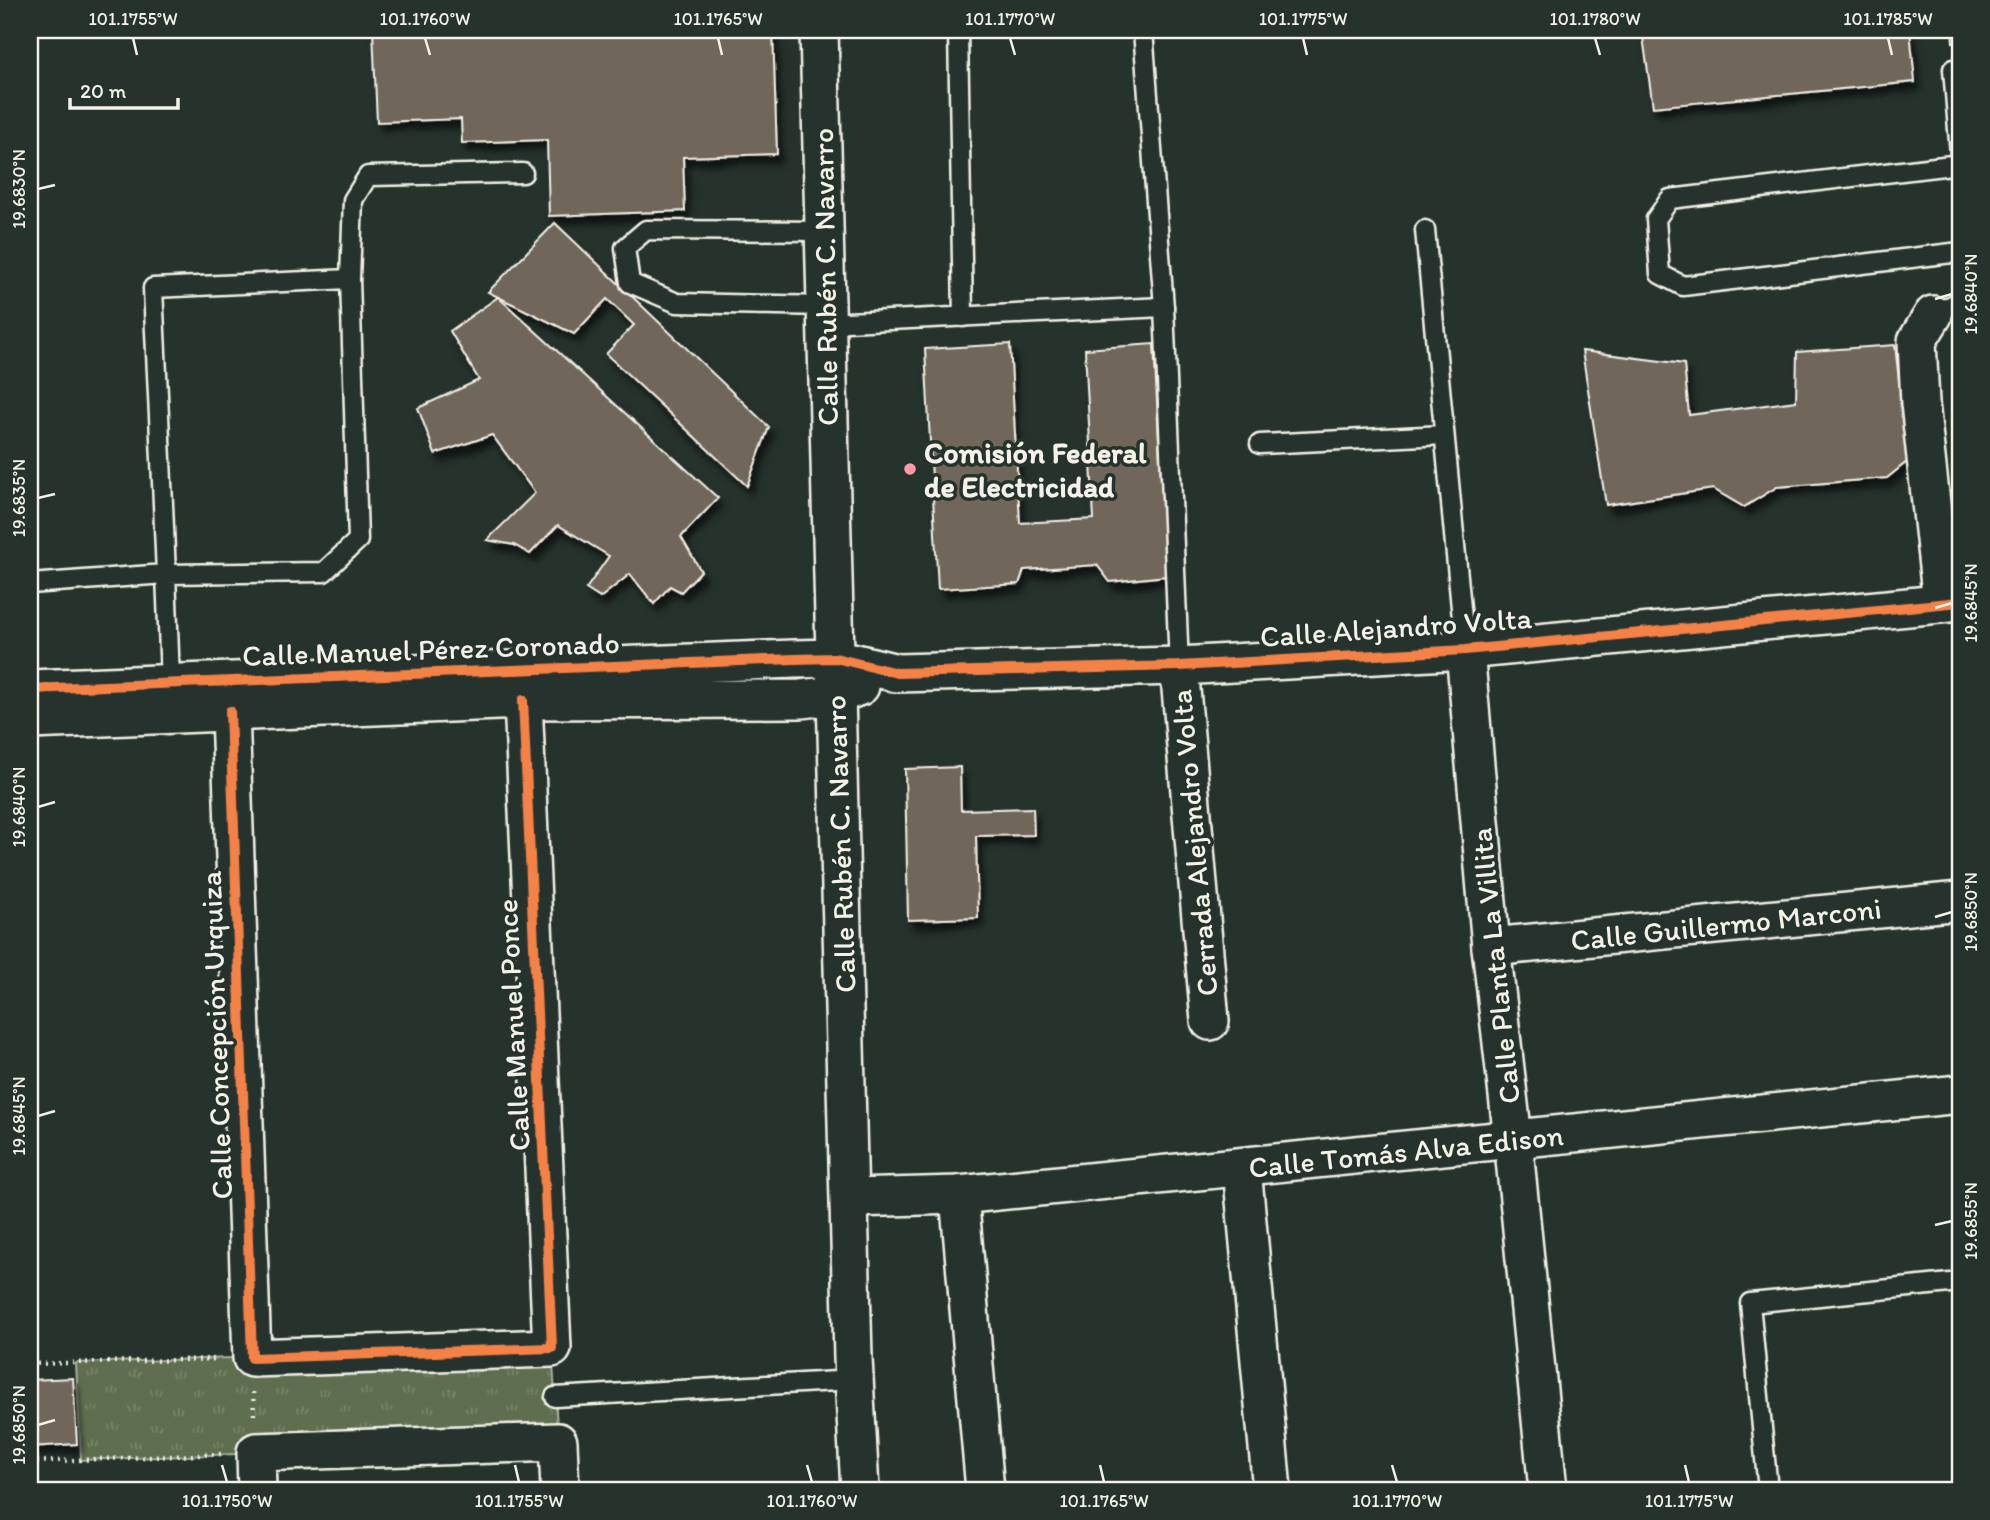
<svg xmlns="http://www.w3.org/2000/svg" width="1990" height="1520" viewBox="0 0 1990 1520" font-family="Itim,sans-serif">
<style>
.park{fill:url(#park-tufts);stroke:#aab09c;stroke-width:2}
.building{fill:#71665a;stroke:#f4f1e8;stroke-width:2;filter:url(#shadow)}
.lines{fill:none;stroke-linecap:round;stroke-linejoin:round}
.service-casing{stroke:#f4f1e8;stroke-width:23}
.minor-casing{stroke:#f4f1e8;stroke-width:42}
.path{stroke:#f4f1e8;stroke-width:4.5;stroke-dasharray:2 5;stroke-linecap:butt}
.service{stroke:#26332d;stroke-width:18}
.minor{stroke:#26332d;stroke-width:37}
.cycleway-casing{stroke:#26332d;stroke-width:15}
.cycleway{stroke:#f48246;stroke-width:10}
.ticks{fill:none;stroke:#f4f1e8;stroke-width:2.5}
.poi-dot{fill:#ff9aa2;stroke:#26332d;stroke-width:2.5}
.labels{text-anchor:middle;dominant-baseline:central;stroke-width:7;stroke-linejoin:round;paint-order:stroke}
.street-label{font-size:30px;fill:#f4f1e8;stroke:#26332d}
.poi-label{font-size:30px;font-weight:bold;fill:#f4f1e8;stroke:#26332d;text-anchor:start}
.neatline{fill:none;stroke:#f4f1e8;stroke-width:2.5}
.ticks-label{font-size:18px;text-anchor:middle;fill:#f4f1e8}
</style>
<defs>
<pattern id="park-tufts" width="24" height="20" patternUnits="userSpaceOnUse" patternTransform="scale(1.75)"><rect width="24" height="20" fill="#5f6e50"/><path d="M3 7l-1-3M5 7V3M7 7l1-3M15 17l-1-3M17 17v-4M19 17l1-3" fill="none" stroke="#778369"/></pattern>
<filter id="shadow"><feDropShadow dx="4.5" dy="8" stdDeviation="3.5" flood-color="#0009"/></filter>
</defs>
<rect width="100%" height="100%" fill="#26332d"/>
<filter id="ink" filterUnits="userSpaceOnUse"><feTurbulence type="fractalNoise" baseFrequency=".0143" numOctaves="2"/><feDisplacementMap in="SourceGraphic" scale="14" xChannelSelector="R" yChannelSelector="G"/><feConvolveMatrix kernelMatrix="1 2 1 2 8 2 1 2 1" color-interpolation-filters="sRGB"/></filter>
<g filter="url(#ink)">
<path class="park" d="M552 1348 558 1442 81 1460 76 1363Z"/>
<g class="building">
<path d="M373 30H773L777 154 683 157 685 211 549 216 547 140 462 143 461 119 377 122Z"/>
<path d="M1642 30H1910L1915 82 1653 107Z"/>
<path d="M1952 30H1960V41L1953 42Z"/>
<path d="M555 223 769 427 747 486 606 354 634 325 607 299 574 334 488 292Z"/>
<path d="M498 297 718 498 681 537 701 571 681 592 670 586 654 604 630 574 600 598 586 589 609 556 558 525 530 554 514 545 487 540 535 493 492 435 435 454 418 408 479 380 450 331Z"/>
<path d="M1010 344 1020 523 1094 519 1085 349 1154 344 1166 576 1110 582 1097 565 1024 570 1019 584 938 589 925 349Z"/>
<path d="M1895 345 1908 461 1887 478 1777 487 1744 507 1713 489 1606 505 1582 351 1684 364 1689 415 1796 401 1797 352Z"/>
<path d="M960 767 961 810 1033 808 1034 835 976 836 978 918 908 920 905 769Z"/>
<path d="M73 1378 77 1444 30 1447V1380Z"/>
</g>
<g class="lines">
<g class="service-casing">
<g id="service">
<path d="M958 30 963 317"/>
<path d="M1143 30 1164 307 1179 666"/>
<path d="M1953 69 1960 154"/>
<path d="M1960 164 1670 199 1656 219 1660 274 1683 286 1960 252"/>
<path d="M1425 230 1465 650"/>
<path d="M824 231 646 230 625 248 630 283 677 303 826 306"/>
<path d="M350 279 353 200 368 176 523 173"/>
<path d="M1933 315 1960 301"/>
<path d="M826 323 1164 307"/>
<path d="M1260 444 1444 435"/>
<path d="M30 584 165 574 324 572 358 540 350 279 153 288C159 420 166 552 170 684"/>
<path d="M555 1397 854 1380"/>
<path d="M1768 1490 1750 1303 1960 1282"/>
</g>
</g>
<g class="minor-casing">
<g id="minor">
<path d="M819 30 853 1358 860 1490"/>
<path d="M1933 315 1917 341 1920 403 1942 603"/>
<path d="M1465 650 1491 947 1513 1139 1548 1490"/>
<path d="M1179 666 1210 1021"/>
<path d="M30 689 794 659 835 658 897 673 1179 666 1465 650 1960 602"/>
<path d="M230 711 252 1358 552 1348 523 700"/>
<path d="M30 720 523 700 801 699 836 695 860 686"/>
<path d="M1491 947 1960 901"/>
<path d="M1242 1168 1272 1490"/>
<path d="M959 1195 985 1490"/>
<path d="M851 1198 959 1195 1960 1094"/>
<path d="M257 1490 256 1452 558 1442 560 1490"/>
</g>
</g>
<g class="path">
<path d="M30 1364 217 1359"/>
<path d="M253 1392 254 1415"/>
<path d="M30 1462 221 1454"/>
</g>
<use href="#service" class="service"/>
<use href="#minor" class="minor"/>
<g class="cycleway-casing">
<g id="cycleway">
<path d="M30 689 794 659 835 658 897 673 1179 666 1465 650 1960 602"/>
<path d="M230 711 252 1358 552 1348 523 700"/>
</g>
</g>
<use href="#cycleway" class="cycleway"/>
</g>
</g>
<path class="ticks" d="M133 38 137 55M425 38 430 55M718 38 722 55M1010 38 1015 55M1303 38 1307 55M1595 38 1600 55M1888 38 1892 55M38 189 55 185M1935 299 1952 294M38 498 55 494M1935 608 1952 603M38 807 55 802M1935 917 1952 912M38 1116 55 1111M1935 1225 1952 1221M38 1425 55 1420M222 1465 227 1482M515 1465 519 1482M807 1465 812 1482M1100 1465 1104 1482M1392 1465 1397 1482M1685 1465 1689 1482"/>
<circle class="poi-dot" cx="910" cy="469" r="7"/>
<g class="labels">
<g class="street-label">
<text transform="translate(825 277) rotate(-91)">Calle Rubén C. Navarro</text>
<text transform="translate(1396 627) rotate(-4)">Calle Alejandro Volta</text>
<text transform="translate(431 649) rotate(-2)">Calle Manuel Pérez Coronado</text>
<text transform="translate(1194 843) rotate(-95)">Cerrada Alejandro Volta</text>
<text transform="translate(840 844) rotate(-92)">Calle Rubén C. Navarro</text>
<text transform="translate(1726 924) rotate(-6)">Calle Guillermo Marconi</text>
<text transform="translate(1495 966) rotate(-96)">Calle Planta La Villita</text>
<text transform="translate(513 1025) rotate(-93)">Calle Manuel Ponce</text>
<text transform="translate(216 1035) rotate(-92)">Calle Concepción Urquiza</text>
<text transform="translate(1406 1151) rotate(-6)">Calle Tomás Alva Edison</text>
</g>
<g class="poi-label">
<text x="924" y="452">Comisión Federal<tspan x="924" dy="34">de Electricidad</tspan></text>
</g>
</g>
<rect width="1990" height="1520" fill="none" stroke="#26332d" stroke-width="77"/>
<path d="M70 98v10h108v-10" fill="none" stroke="#f4f1e8" stroke-width="3.5"/>
<text x="80" y="98" font-size="21" fill="#f4f1e8" stroke="#26332d" stroke-width="5" paint-order="stroke">20 m</text>
<rect x="38" y="38" width="1914" height="1444" class="neatline"/>
<g class="ticks-label">
<text x="133" y="25">101.1755°W</text>
<text x="425" y="25">101.1760°W</text>
<text x="718" y="25">101.1765°W</text>
<text x="1010" y="25">101.1770°W</text>
<text x="1303" y="25">101.1775°W</text>
<text x="1595" y="25">101.1780°W</text>
<text x="1888" y="25">101.1785°W</text>
<text transform="translate(19 189) rotate(-90)" y="6">19.6830°N</text>
<text transform="translate(1971 294) rotate(-90)" y="6">19.6840°N</text>
<text transform="translate(19 498) rotate(-90)" y="6">19.6835°N</text>
<text transform="translate(1971 603) rotate(-90)" y="6">19.6845°N</text>
<text transform="translate(19 807) rotate(-90)" y="6">19.6840°N</text>
<text transform="translate(1971 912) rotate(-90)" y="6">19.6850°N</text>
<text transform="translate(19 1116) rotate(-90)" y="6">19.6845°N</text>
<text transform="translate(1971 1221) rotate(-90)" y="6">19.6855°N</text>
<text transform="translate(19 1425) rotate(-90)" y="6">19.6850°N</text>
<text x="227" y="1507">101.1750°W</text>
<text x="519" y="1507">101.1755°W</text>
<text x="812" y="1507">101.1760°W</text>
<text x="1104" y="1507">101.1765°W</text>
<text x="1397" y="1507">101.1770°W</text>
<text x="1689" y="1507">101.1775°W</text>
</g>
</svg>
